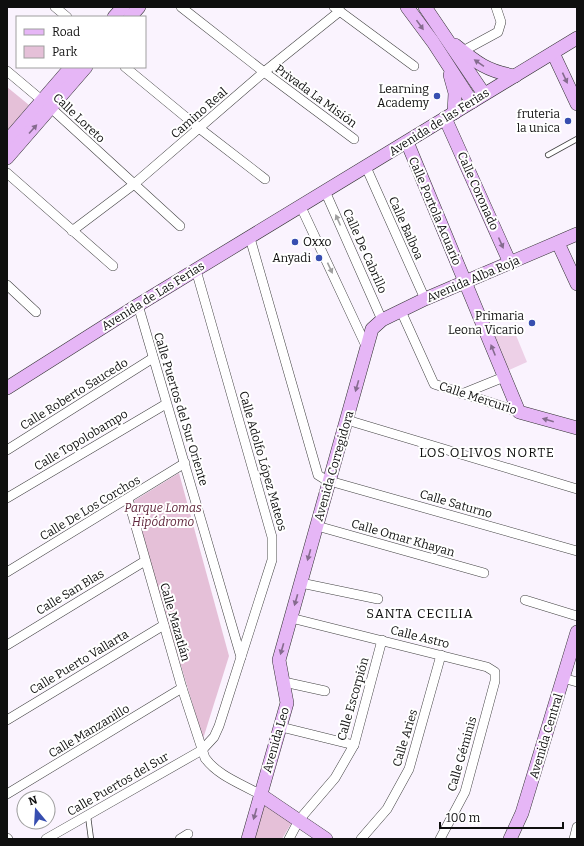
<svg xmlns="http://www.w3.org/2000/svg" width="584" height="846" viewBox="0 0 584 846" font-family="Bitter,serif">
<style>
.green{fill:#e5c0d8}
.pitch{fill:#edd0e7}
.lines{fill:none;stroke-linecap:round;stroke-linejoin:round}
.lane-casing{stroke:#424242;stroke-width:6}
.street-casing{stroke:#424242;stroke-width:10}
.secondary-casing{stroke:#313131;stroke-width:14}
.lane{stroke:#fff;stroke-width:4.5}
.street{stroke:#fff;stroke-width:9}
.secondary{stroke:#e6b6f6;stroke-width:13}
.oneway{fill:#856b8e}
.oneway2{fill:#9f9f9f}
.poi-dot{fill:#374eb0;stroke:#fff;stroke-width:1.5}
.labels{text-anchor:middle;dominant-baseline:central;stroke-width:4;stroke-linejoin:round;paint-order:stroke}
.poi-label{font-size:12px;fill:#0f0f0f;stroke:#fff;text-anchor:end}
.street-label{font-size:12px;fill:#0f0f0f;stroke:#fff}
.park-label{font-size:12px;font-style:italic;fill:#60263b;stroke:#fff}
.neighbourhood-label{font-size:13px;letter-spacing:1px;fill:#0f0f0f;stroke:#fff}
</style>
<rect width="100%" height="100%" fill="#faf3fe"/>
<g class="green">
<path d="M7 87 29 105 7 131Z"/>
<path d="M179 473 229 656 203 739 132 502Z"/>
<path d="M262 799 292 822 282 839H251Z"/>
</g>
<path class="pitch" d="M513 328 527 362 507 371 493 337Z"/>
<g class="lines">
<g class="lane-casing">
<g id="lane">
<path d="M548 155 577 139"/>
<path d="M88 816 91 839"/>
</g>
</g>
<g class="street-casing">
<g id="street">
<path d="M55 7 67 17"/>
<path d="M181 7 264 72 354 139"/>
<path d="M334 7 414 66"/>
<path d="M463 51 498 32 501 22 496 7"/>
<path d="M125 67 199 128 265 179"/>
<path d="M7 71 51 108 180 226"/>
<path d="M366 167 425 299"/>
<path d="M7 173 113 266"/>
<path d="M325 191 382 320"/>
<path d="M301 207 367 348"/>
<path d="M72 231 133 185 264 72 340 11"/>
<path d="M250 238 318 475 326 480 577 551"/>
<path d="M7 285 36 312"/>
<path d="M138 305 241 657"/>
<path d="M401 311 434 384 519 412"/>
<path d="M462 394 504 377"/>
<path d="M347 420 577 489"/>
<path d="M7 450 153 358"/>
<path d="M7 498 166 404"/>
<path d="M128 499 182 688 205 758C218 776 242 784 261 795"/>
<path d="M317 526 484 573"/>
<path d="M7 572 185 463"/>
<path d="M301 583 378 599"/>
<path d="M525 600 577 616"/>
<path d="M291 618 487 667 495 672V681L465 792 440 839"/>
<path d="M7 645 145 561"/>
<path d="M563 678 577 682"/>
<path d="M284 682 325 691"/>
<path d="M7 720 164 625"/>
<path d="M281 727 354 745"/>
<path d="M7 794 182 688"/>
<path d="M7 838 8 839"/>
<path d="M46 839 202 750 214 737 219 726 272 560V537L196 270"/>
<path d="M180 839 188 834"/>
<path d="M289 839 299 820 335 778 354 745 382 640"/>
<path d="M361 839 387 809 409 769 441 655"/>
<path d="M574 839 577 827"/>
</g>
</g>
<g class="secondary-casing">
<g id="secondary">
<path d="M407 7 433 42 472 102"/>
<path d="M425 7 484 94"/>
<path d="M114 17 123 7"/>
<path d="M130 17 139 7"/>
<path d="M455 45C477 63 487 71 515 76"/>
<path d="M553 53 577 104"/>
<path d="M450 75 455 93 454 113"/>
<path d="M445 118 510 263"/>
<path d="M7 141 71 67"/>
<path d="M407 142 519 412 577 428"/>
<path d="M7 158 86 67"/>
<path d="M558 243 577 284"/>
<path d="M7 388 138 305 577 38"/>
<path d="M261 795 326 839"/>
<path d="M248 839 287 703 279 660 372 329 382 320 425 299 577 234"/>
<path d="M510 839 522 813 577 632"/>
</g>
</g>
<use href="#lane" class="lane"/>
<use href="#street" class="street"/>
<use href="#secondary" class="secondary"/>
</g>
<defs><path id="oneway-solid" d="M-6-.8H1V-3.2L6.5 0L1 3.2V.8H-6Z"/></defs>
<g class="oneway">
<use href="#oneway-solid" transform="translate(420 25) rotate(54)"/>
<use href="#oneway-solid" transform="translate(479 63) rotate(-146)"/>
<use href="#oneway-solid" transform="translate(565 78) rotate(65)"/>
<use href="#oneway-solid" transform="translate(33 129) rotate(-48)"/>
<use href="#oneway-solid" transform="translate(501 243) rotate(66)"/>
<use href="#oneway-solid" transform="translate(493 350) rotate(-112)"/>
<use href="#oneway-solid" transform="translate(357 386) rotate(106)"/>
<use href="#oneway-solid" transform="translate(548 420) rotate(-164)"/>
<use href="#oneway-solid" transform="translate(309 555) rotate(106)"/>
<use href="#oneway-solid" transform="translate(296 600) rotate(106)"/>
<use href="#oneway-solid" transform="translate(282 649) rotate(106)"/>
<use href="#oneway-solid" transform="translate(255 814) rotate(106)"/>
</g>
<g class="oneway2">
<use href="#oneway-solid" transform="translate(338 220) rotate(-114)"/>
<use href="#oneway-solid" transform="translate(330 268) rotate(65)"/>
</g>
<g class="poi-dot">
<circle cx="437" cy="96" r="4"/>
<circle cx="568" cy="121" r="4"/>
<circle cx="295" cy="242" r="4"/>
<circle cx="319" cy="258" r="4"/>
<circle cx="532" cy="323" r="4"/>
</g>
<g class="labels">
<g class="poi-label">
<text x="429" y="89">Learning<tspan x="429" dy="14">Academy</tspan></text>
<text x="560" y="114">fruteria<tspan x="560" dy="14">la unica</tspan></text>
<text x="303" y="242" text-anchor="start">Oxxo</text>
<text x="311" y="258">Anyadi</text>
<text x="524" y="316">Primaria<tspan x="524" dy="14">Leona Vicario</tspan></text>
</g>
<g class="street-label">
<text transform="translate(316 96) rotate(36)">Privada La Misión</text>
<text transform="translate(199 113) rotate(-41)">Camino Real</text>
<text transform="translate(79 118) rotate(43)">Calle Loreto</text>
<text transform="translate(439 122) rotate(-32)">Avenida de las Ferias</text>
<text transform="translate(478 191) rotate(66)">Calle Coronado</text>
<text transform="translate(435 211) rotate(67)">Calle Portola Acuario</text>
<text transform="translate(406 228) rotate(66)">Calle Balboa</text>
<text transform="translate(365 251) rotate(66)">Calle De Cabrillo</text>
<text transform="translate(473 279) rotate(-23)">Avenida Alba Roja</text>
<text transform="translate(153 296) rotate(-32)">Avenida de Las Ferias</text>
<text transform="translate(74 394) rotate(-32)">Calle Roberto Saucedo</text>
<text transform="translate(478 398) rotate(18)">Calle Mercurio</text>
<text transform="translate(181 409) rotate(73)">Calle Puertos del Sur Oriente</text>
<text transform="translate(81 440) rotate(-31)">Calle Topolobampo</text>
<text transform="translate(263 461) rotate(74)">Calle Adolfo López Mateos</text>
<text transform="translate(334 466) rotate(-74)">Avenida Corregidora</text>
<text transform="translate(456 504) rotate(16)">Calle Saturno</text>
<text transform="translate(90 508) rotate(-31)">Calle De Los Corchos</text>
<text transform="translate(403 538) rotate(16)">Calle Omar Khayan</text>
<text transform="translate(70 592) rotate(-31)">Calle San Blas</text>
<text transform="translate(175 622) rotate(74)">Calle Mazatlán</text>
<text transform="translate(420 637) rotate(14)">Calle Astro</text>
<text transform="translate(79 662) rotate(-31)">Calle Puerto Vallarta</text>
<text transform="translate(353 699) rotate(-74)">Calle Escorpión</text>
<text transform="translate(89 731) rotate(-31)">Calle Manzanillo</text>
<text transform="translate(546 736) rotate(-73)">Avenida Central</text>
<text transform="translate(405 738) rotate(-73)">Calle Aries</text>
<text transform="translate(276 740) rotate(-74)">Avenida Leo</text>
<text transform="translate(462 754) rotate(-74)">Calle Géminis</text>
<text transform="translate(118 784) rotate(-30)">Calle Puertos del Sur</text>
</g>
<g class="park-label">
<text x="163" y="508">Parque Lomas<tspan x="163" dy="14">Hipódromo</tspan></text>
</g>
<g class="neighbourhood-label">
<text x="487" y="452">LOS OLIVOS NORTE</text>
<text x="420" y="613">SANTA CECILIA</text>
</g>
</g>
<rect width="584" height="846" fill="none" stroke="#0f0f0f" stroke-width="16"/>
<rect x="16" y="16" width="130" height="52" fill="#ffffff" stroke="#9f9f9f"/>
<rect x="24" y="29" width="20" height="6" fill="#e6b6f6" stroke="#9f9f9f"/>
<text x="52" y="36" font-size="12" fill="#0f0f0f">Road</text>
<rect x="24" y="46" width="20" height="12" fill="#e5c0d8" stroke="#9f9f9f"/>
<text x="52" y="56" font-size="12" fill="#0f0f0f">Park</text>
<g transform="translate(36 810) rotate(342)"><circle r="19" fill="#ffffff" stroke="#9f9f9f"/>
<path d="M0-3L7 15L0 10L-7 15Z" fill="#374eb0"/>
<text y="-6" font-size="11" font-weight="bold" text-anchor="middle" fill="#0f0f0f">N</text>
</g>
<path d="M440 822v6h123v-6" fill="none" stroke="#0f0f0f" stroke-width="2"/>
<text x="446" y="822" font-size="12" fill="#0f0f0f" stroke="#ffffff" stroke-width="3" paint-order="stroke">100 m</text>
</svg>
